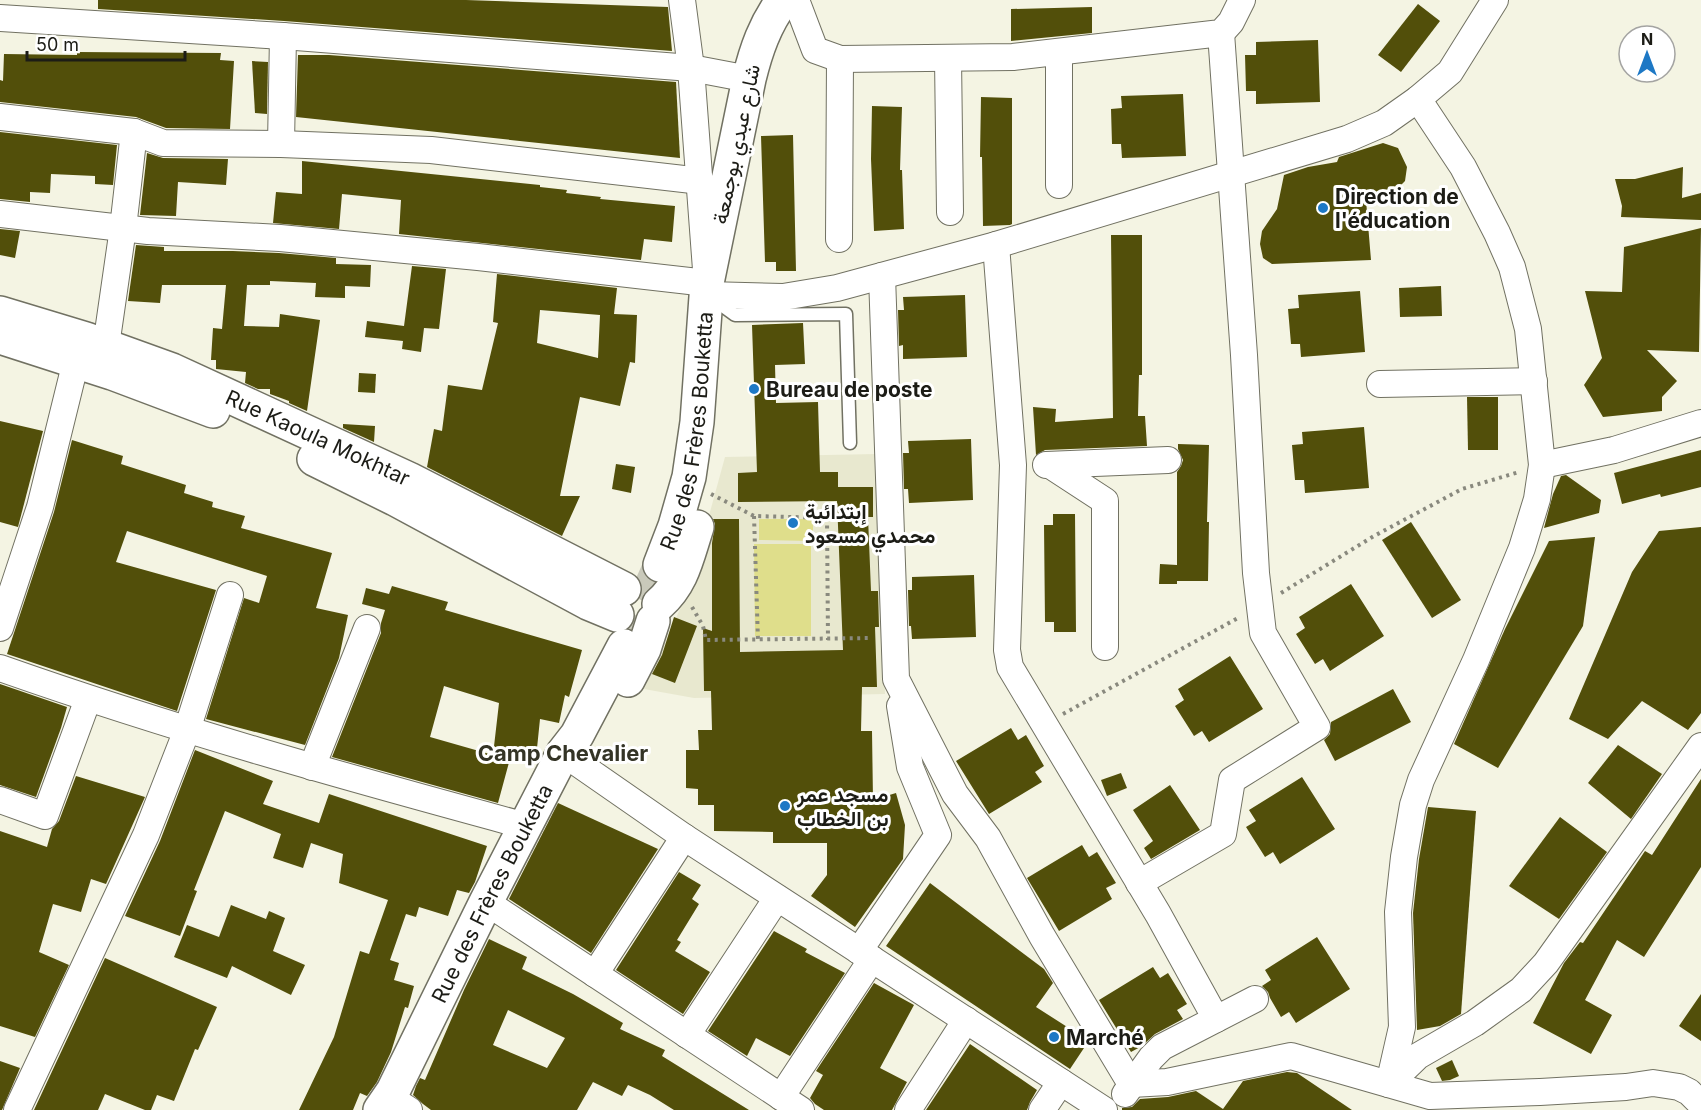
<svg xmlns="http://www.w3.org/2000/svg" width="1701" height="1110" viewBox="0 0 1701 1110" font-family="Inter,Vazirmatn,sans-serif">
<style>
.built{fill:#e8e8cf}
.green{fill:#dfde8b}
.building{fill:#524f0a;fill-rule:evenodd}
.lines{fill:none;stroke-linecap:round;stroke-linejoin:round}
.secondary-tunnel{stroke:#c9c9ba;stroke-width:33;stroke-dasharray:33 16;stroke-linecap:butt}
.service-casing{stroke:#717162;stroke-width:15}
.minor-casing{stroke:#717162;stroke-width:28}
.secondary-casing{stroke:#717162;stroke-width:36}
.path{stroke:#89897e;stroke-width:4;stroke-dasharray:3 4.5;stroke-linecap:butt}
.service{stroke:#fff;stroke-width:12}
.minor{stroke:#fff;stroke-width:26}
.secondary{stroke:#fff;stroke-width:33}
.poi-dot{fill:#1d78c5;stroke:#fff;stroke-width:2}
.labels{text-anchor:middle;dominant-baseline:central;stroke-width:6;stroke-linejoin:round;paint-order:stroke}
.street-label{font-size:21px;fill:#1c1c16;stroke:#fff}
.poi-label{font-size:21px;font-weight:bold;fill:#1c1c16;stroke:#fff;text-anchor:start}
.neighbourhood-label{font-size:22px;font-weight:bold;fill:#343426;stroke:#fff}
</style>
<rect width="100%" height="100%" fill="#f4f4e3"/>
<path class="built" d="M877 454 885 694 694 698 644 689 689 589 725 457Z"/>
<g class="green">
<path d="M759 519H813V541L759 540Z"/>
<path d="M754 544H811V636H755Z"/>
</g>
<g class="building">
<path d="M98 0H466L668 7 672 51 284 21 98 9Z"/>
<path d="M1418 4 1440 21 1401 72 1378 55Z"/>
<path d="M1092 7V33L1011 41V9Z"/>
<path d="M1318 40 1320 102 1256 104V91H1246L1245 55H1256V42Z"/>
<path d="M77 52 221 53 220 60 234 61 230 129 166 128 136 117 0 102V80L3 81 4 54 77 55Z"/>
<path d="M298 55H329L676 82 680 158 296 117Z"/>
<path d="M252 61 268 62 267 114 255 113Z"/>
<path d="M1183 94 1186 156 1122 158 1121 144H1112L1111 109 1122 108 1121 96Z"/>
<path d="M981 97 1012 98V224L1010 225 983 226 982 157H980Z"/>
<path d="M872 106 902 107 900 170H902L904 229 874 231 871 159Z"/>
<path d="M0 132 117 145 113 185 95 184V176L51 174 50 193 30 192V202L0 199Z"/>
<path d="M793 135 796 271H776V262H765L761 136Z"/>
<path d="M1383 143 1398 148 1407 167 1405 181 1391 195 1366 200 1371 260 1272 264 1263 258 1260 244 1262 231 1277 209 1284 175 1308 167 1337 162 1339 157Z"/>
<path d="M147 153 163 158 228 159 226 185 178 182 176 216 140 215Z"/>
<path d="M302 161 540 185V187L567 190 566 193 601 197 600 199 675 206 672 242 644 239 641 260 399 234 401 200 342 194 339 229 273 223 276 192 302 194Z"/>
<path d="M1683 167 1682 198 1701 193V220L1621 217 1622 206 1615 179H1635Z"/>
<path d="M1701 228 1699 352 1647 350 1677 381 1662 397V411L1603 417 1584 385 1602 358 1585 291 1622 292 1624 247Z"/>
<path d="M0 229 20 231 15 258 0 255Z"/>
<path d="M1111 235H1142V375H1139L1138 416H1145L1147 446 1045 450 1036 455 1033 407 1056 409 1055 422 1113 418Z"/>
<path d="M136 245 164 247V251H233L279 253 336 258V264L371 265 370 287 345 286V298L315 297 316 283 270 281V285H247L244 326 279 327 280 314 320 320 307 411 289 403V401L270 394V389H258L245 383 246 372 216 369V360H211L213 328 222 329 226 285H162L160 303 128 301Z"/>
<path d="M412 266 446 269 439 329 424 328 421 352 402 349 403 341 365 337 367 321 404 326Z"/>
<path d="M497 274 617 288 614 314 637 315 635 363 630 362 620 406 580 397 560 496H580L562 536 427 467 434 429 442 431 448 385 482 390 498 323 493 322ZM540 310 600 315 598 358 537 343Z"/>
<path d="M1441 286 1442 316 1400 317 1399 288Z"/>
<path d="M1360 291 1365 352 1301 357 1300 344H1291L1288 309 1299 308 1298 295Z"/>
<path d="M965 295 967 357 903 359V345L899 346 898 310H904L903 297Z"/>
<path d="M803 323 805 364 775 365 776 403 818 402 820 472H838V487H873V517H868L871 591H878L879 627H875L877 687H862L861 731H872L873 800 896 793 905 825 903 859 855 927 811 896 827 875V843H773V832L714 831V805H698V789L686 788V750H699L698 730H712L711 691H704L703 628 712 631V543L715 524 713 519H739L740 652 843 650 837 501 738 502V473L757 472 752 325Z"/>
<path d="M359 373 376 374 375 393 358 392Z"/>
<path d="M1467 397H1498V450H1468Z"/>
<path d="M0 421 43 431 18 527 0 522Z"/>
<path d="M343 424 375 426 374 442 343 428Z"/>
<path d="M1364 427 1369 488 1305 493 1304 480H1295L1292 445 1303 444 1302 432Z"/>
<path d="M971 439 973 500 909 503 908 489H904L903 453H909L908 441Z"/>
<path d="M72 440 123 456 121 464 186 485 184 493 213 502 212 507 245 516 241 528 332 553 316 608 348 615 339 658 305 745 206 719 244 598 259 603 267 576 127 531 116 562 216 590 177 711 7 654 54 512Z"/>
<path d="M1178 444 1209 445 1207 522H1209L1208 581H1177V584H1159L1160 564 1177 565V472L1181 466 1183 460 1178 449Z"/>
<path d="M1701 450V487L1661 497 1660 494 1622 504 1614 473Z"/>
<path d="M616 464 635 467 631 493 612 489Z"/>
<path d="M1566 475 1601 500 1599 513 1544 528 1553 494 1561 476Z"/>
<path d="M1053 514H1075L1076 632H1054V622H1045L1044 525H1053Z"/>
<path d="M1411 522 1461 600 1432 618 1382 540Z"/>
<path d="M1701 527V713L1688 730 1642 701 1608 739 1569 719 1632 572 1659 531Z"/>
<path d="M1595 537 1583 626 1498 768 1454 744 1505 629 1549 541Z"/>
<path d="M974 575 976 637 912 639 911 626H909L908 590H912V577Z"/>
<path d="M1351 584 1384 636 1330 671 1323 659 1315 664 1296 634 1305 628 1299 617Z"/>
<path d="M392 586 448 602 445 610 582 650 569 697 565 695 559 723 540 719 536 758 511 755 498 803 332 757 381 633V623L385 610 362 604 366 588 389 594ZM444 686 499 703 493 755 430 737Z"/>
<path d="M674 617 697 626 675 683 652 674 662 655Z"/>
<path d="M1230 656 1263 709 1209 742 1202 731 1194 736 1175 706 1184 700 1178 689Z"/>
<path d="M0 684 67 707 61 728 36 797 0 785Z"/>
<path d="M1393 689 1411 722 1335 761 1324 740 1330 734 1331 722Z"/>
<path d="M1011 728 1018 740 1026 735 1044 766 1035 772 1042 782 989 814 956 761Z"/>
<path d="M1618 745 1662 774 1631 819 1588 783Z"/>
<path d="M195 750 273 781 263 804 319 823 329 794 487 846 475 882 469 893 457 890 448 916 419 907 416 917 406 914 390 960 399 963 394 980 414 986 408 1008 405 1007 391 1052 377 1082 367 1096 360 1093 353 1110H299L334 1037 360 951 369 954 388 900 339 883 343 854 311 843 303 868 273 858 281 834 225 811 194 890 197 891 180 936 125 916 160 841Z"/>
<path d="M1121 773 1127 788 1107 796 1101 780Z"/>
<path d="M76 776 145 797 106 884 91 879 81 912 53 904 39 952 69 965 35 1037 0 1026V831L47 847 52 829 59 821Z"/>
<path d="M1302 777 1335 829 1280 864 1273 852 1265 857 1246 827 1256 821 1249 810Z"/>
<path d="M1701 779V867L1644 957 1617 940 1585 1000 1612 1015 1591 1054 1533 1023 1564 963 1580 942 1583 943 1645 851 1652 855Z"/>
<path d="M1170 785 1200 830 1151 859 1144 848 1153 841 1133 810Z"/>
<path d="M558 803 658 849 591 953 509 899Z"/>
<path d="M1428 807 1476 811 1461 1014 1440 1026 1417 1030 1413 913 1419 859Z"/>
<path d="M1560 817 1607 852 1559 919 1509 886Z"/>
<path d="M1082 845 1089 857 1097 852 1116 883 1106 888 1112 899 1059 931 1027 878Z"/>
<path d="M679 872 701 885 692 899 699 904 677 940 681 942 675 951 710 972 683 1014 616 970Z"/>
<path d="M930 883 1044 969 1053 983 1036 1007 1086 1039 1088 1042 1070 1069 886 946Z"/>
<path d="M231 905 266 919 269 911 285 918 273 951 305 965 291 995 232 966 227 978 174 957 187 925 219 937Z"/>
<path d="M774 931 807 949 805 952 845 973 790 1056 756 1038 747 1056 708 1031Z"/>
<path d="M1317 937 1350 989 1296 1023 1289 1012 1281 1017 1270 998 1268 992 1262 986 1271 980 1265 970Z"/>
<path d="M489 939 527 957 522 969 573 994 623 1023 620 1029 665 1050 662 1056 749 1110H674L650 1095 628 1085 622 1096 593 1082 577 1110H431L423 1104 413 1095 416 1086 420 1078 425 1080 464 990ZM508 1010 565 1038 547 1068 493 1045Z"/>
<path d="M105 958 217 1007 198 1050 195 1049 174 1101 157 1095 151 1110H145L105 1094 98 1110H34Z"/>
<path d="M1153 967 1160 978 1168 973 1187 1004 1177 1010 1183 1019 1155 1034 1142 1046 1131 1052 1099 1000Z"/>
<path d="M874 983 914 1005 880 1068 907 1082 892 1110H824L815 1104 810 1098 823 1075 816 1071Z"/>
<path d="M1701 994V1041L1679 1026Z"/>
<path d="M970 1044 1037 1090 1030 1102 1027 1110H926Z"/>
<path d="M1452 1060 1459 1076 1450 1080 1442 1081 1436 1068Z"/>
<path d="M0 1061 20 1068 2 1110H0Z"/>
<path d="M1287 1072 1297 1073 1352 1110H1122V1108L1132 1107 1140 1099 1168 1097 1196 1091 1223 1109 1243 1081Z"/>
</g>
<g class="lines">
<path class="secondary-tunnel" d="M624 646 660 565"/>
<g class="service-casing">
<path id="service" d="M713 299 735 315 846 314 850 443"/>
</g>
<g class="minor-casing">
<g id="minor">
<path d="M796 0 815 50 840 59 1013 57 1221 33 1231 22 1242 0"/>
<path d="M0 18 283 36 691 68 749 79"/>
<path d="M1059 53V185"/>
<path d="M948 58 950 212"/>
<path d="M0 117 134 132 163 143 281 144 431 150 701 181"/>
<path d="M281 144 283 36"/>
<path d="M0 214 148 231 280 238 478 257 707 283 691 68 682 0"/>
<path d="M839 239 840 59"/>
<path d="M996 245 1013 465 1007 650 1010 667 1158 914 1216 1019"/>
<path d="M882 276 896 679 955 794 988 838 1042 936 1131 1084 1167 1082 1291 1056 1430 1096 1540 1092 1626 1087 1653 1083 1679 1087 1689 1092 1701 1104"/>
<path d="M707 295 783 297 837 288 996 245 1347 139 1384 123 1418 99 1450 72 1495 0"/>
<path d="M106 346 123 228 134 132"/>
<path d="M1380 384 1534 381"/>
<path d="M1046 465 1168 460"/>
<path d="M1050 465 1105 501V647"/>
<path d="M1542 465 1614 450 1701 423"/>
<path d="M0 628 40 507 76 361"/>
<path d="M0 668C173 729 349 778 526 826"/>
<path d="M563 753 684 837 1104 1110"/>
<path d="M312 767 367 628"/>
<path d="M0 800 45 816 88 699"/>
<path d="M1139 883 1223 834 1232 780 1317 727 1263 633 1256 573 1244 355 1221 33"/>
<path d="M486 902 801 1110"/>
<path d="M859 951 938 835 910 767 900 706"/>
<path d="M595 974 684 837"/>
<path d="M687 1035 777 898"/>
<path d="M1389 1084 1402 1027 1398 912 1404 857 1413 805 1421 780 1476 660 1522 548 1537 499 1542 465 1528 329 1512 267 1497 233 1463 167 1418 99"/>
<path d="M1389 1084 1418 1056 1475 1023 1521 990 1546 963 1701 746"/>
<path d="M1125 1094 1151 1058 1162 1047 1255 999"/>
<path d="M389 1097 409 1110"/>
<path d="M781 1097 872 959"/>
<path d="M17 1110 146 835 187 730 230 595"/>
<path d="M908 1110 966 1020"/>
<path d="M1042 1110 1061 1082"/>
</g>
</g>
<g class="secondary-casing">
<g id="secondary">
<path id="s1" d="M0 313 86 339 172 370 409 479 624 589"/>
<path d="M0 337 112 373 213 411"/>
<path d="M314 459 395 499 588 603 617 615"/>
<path id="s2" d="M660 565 675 526 689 477 697 422 707 283 749 79C756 50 765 24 783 0"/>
<path d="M659 604C683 583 687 557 697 527"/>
<path d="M628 680 644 649 653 621"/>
<path id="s3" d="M380 1110 393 1091 486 902 563 753 577 735 624 646"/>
</g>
</g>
<g class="path">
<path d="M711 494 754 516 870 519"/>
<path d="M754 516 758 641"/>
<path d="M827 518 828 640"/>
<path d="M1281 593 1374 536 1462 489 1519 472"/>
<path d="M692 607 703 626 706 640 872 638"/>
<path d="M1063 714 1238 618"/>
</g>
<use href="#service" class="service"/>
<use href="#minor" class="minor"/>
<use href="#secondary" class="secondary"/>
</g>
<g class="poi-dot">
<circle cx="1323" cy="208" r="6"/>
<circle cx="754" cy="389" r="6"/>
<circle cx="793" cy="523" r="6"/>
<circle cx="785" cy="806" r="6"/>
<circle cx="1054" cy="1037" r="6"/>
</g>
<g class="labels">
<g class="street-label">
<text transform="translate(736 144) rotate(-78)">شارع عبدي بوجمعة</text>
<text stroke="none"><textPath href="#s2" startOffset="138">Rue des Frères Bouketta</textPath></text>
<text stroke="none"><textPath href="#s1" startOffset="342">Rue Kaoula Mokhtar</textPath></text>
<text stroke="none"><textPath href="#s3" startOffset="244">Rue des Frères Bouketta</textPath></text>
</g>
<g class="poi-label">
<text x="1335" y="196">Direction de<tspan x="1335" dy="24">l'éducation</tspan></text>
<text x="766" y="389">Bureau de poste</text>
<text x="805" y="511">إبتدائية<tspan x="805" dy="24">محمدي مسعود</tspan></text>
<text x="797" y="794">مسجد عمر<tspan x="797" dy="24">بن الخطاب</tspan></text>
<text x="1066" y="1037">Marché</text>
</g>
<g class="neighbourhood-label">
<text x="563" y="753">Camp Chevalier</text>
</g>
</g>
<g transform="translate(1647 54)"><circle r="28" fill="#ffffff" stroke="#a4a4a2" stroke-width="1.5"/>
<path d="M0-4.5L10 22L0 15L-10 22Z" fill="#1d78c5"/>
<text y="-9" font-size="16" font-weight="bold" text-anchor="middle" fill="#1c1c16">N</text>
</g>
<path d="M27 51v9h158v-9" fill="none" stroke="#1c1c16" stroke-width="3"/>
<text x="36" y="51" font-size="18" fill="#1c1c16" stroke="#ffffff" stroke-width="4.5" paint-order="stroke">50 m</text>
</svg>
